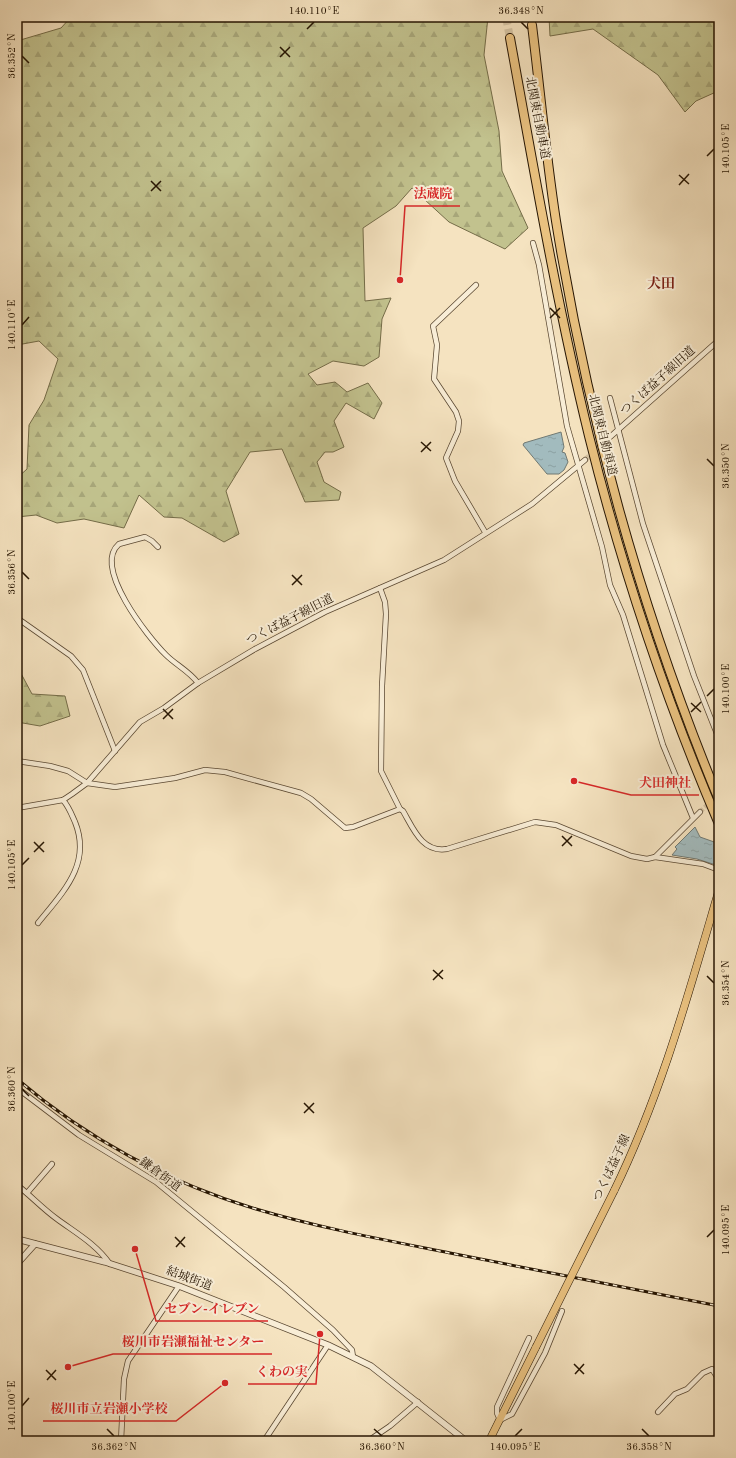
<svg xmlns="http://www.w3.org/2000/svg" width="736" height="1458" viewBox="0 0 736 1458" font-family="'Old Standard TT','Noto Serif JP',serif">
<style>
.forest{fill:url(#forest-firs);stroke:#746c48}
.water{fill:url(#water-ripples);stroke:#707973}
.lines{fill:none;stroke-linecap:round;stroke-linejoin:round}
.minor-tunnel{stroke:#d6c4a4;stroke-width:4.5;stroke-dasharray:4.5 2;stroke-linecap:butt}
.tertiary-tunnel{stroke:#d6c4a4;stroke-width:5.5;stroke-dasharray:5.5 3;stroke-linecap:butt}
.motorway-tunnel{stroke:#d6c4a4;stroke-width:8;stroke-dasharray:8 4;stroke-linecap:butt}
.minor-casing{stroke:#5a4832;stroke-width:6}
.tertiary-casing{stroke:#5a4832;stroke-width:7}
.primary-casing{stroke:#261502;stroke-width:8}
.motorway-casing{stroke:#261502;stroke-width:10}
.minor{stroke:#f8edd6;stroke-width:4.5}
.tertiary{stroke:#f8edd6;stroke-width:5.5}
.primary{stroke:#eac280;stroke-width:7}
.motorway{stroke:#eac280;stroke-width:8}
.rail-casing{stroke:#261502;stroke-width:3}
.rail{stroke:#f8edd6;stroke-width:1.5;stroke-dasharray:4.5;stroke-linecap:butt}
.primary-bridge-casing{stroke:#261502;stroke-width:8;stroke-linecap:butt}
.primary-bridge{stroke:#eac280;stroke-width:7}
.ticks{fill:none;stroke:#261502;stroke-width:1.5}
.labels{text-anchor:middle;dominant-baseline:central;stroke-width:4;stroke-linejoin:round;paint-order:stroke}
.street-label{font-size:12px;fill:#261502;stroke:#f8edd6}
.quarter-label{font-size:14px;font-weight:bold;fill:#7a1f14;stroke:#f8edd6}
.leader{fill:none;stroke:#d62828;stroke-width:1.5}
.callout-dot{fill:#d62828;stroke:#f8edd6;stroke-width:1.5}
.callout-label{font-size:13px;text-anchor:middle;font-weight:bold;fill:#d62828;stroke:#f8edd6;stroke-width:4;stroke-linejoin:round;paint-order:stroke}
.neatline{fill:none;stroke:#261502;stroke-width:1.5}
.ticks-label{font-size:10px;text-anchor:middle;fill:#261502}
</style>
<defs>
<pattern id="forest-firs" width="22" height="20" patternUnits="userSpaceOnUse"><rect width="22" height="20" fill="#c2c28e"/><path d="M5 1l3.5 6h-7zM16 11l3.5 6h-7z" fill="#a7a679"/></pattern>
<pattern id="water-ripples" width="26" height="14" patternUnits="userSpaceOnUse"><rect width="26" height="14" fill="#a2bbbe"/><path d="M2 4q2-2 4 0t4 0M15 11q2-2 4 0t4 0" fill="none" stroke="#8ba0a2"/></pattern>
</defs>
<rect width="100%" height="100%" fill="#f5e3c0"/>
<filter id="stains"><feTurbulence type="fractalNoise" baseFrequency=".005" numOctaves="4"/><feColorMatrix values="0 0 0 0 .2 0 0 0 0 .09 0 0 0 0 .02 0 0 0 .5 -.17"/></filter>
<radialGradient id="worn" r=".72"><stop offset=".6" stop-color="#630" stop-opacity="0"/><stop offset="1" stop-color="#630" stop-opacity=".3"/></radialGradient>
<g class="forest">
<path d="M71 17H488L484 55 499 131 502 171 528 228 505 249 449 222 412 188 396 206 363 228 365 301 391 298 382 319 379 357 364 366 333 361 308 374 317 385 335 382 347 392 368 383 382 403 374 419 346 403 334 421 344 447 333 452H325L317 462 324 482 341 492 339 500 305 502 282 449 250 452 226 491 239 534 224 542 182 518 164 517 139 495 124 528 84 519 57 523 36 515 17 517V478L27 469 29 425 44 400 58 359 39 341 17 345V41L61 28Z"/>
<path d="M549 17H719V95L716 92 696 101 685 112 658 75 593 29 550 36Z"/>
<path d="M17 666 32 694 65 696 70 716 40 726 17 722Z"/>
</g>
<g class="water">
<path d="M561 432 564 447 562 452 565 453 568 462 564 470 559 474H547L523 445 524 443Z"/>
<path d="M695 827 700 837 717 843 719 858 716 865 697 859 672 855 677 849 675 847Z"/>
</g>
<g class="lines">
<path class="minor-tunnel" d="M700 812 718 794"/>
<path class="tertiary-tunnel" d="M585 460 610 437"/>
<g class="motorway-tunnel">
<path d="M506 17 510 38"/>
<path d="M531 17 532 25"/>
</g>
<g class="minor-casing">
<g id="minor">
<path d="M533 243 539 265 567 426 602 547 610 585 623 615 663 745 693 818"/>
<path d="M476 285 433 326 437 345 434 379 456 412 459 421 458 431 446 458 455 481 485 532"/>
<path d="M610 398 643 524 694 676 719 739"/>
<path d="M610 437 719 340"/>
<path d="M158 547 152 541 145 537 119 544C92 567 148 637 166 655 176 665 189 671 198 683"/>
<path d="M380 588 385 602 386 614 382 686 381 771 400 809 403 811C413 828 422 853 447 849L535 822 556 825 631 856 647 859 655 857 700 812"/>
<path d="M17 618 71 656 83 670 115 751"/>
<path d="M17 761 50 766 68 771 87 783 115 787 175 778 205 770 225 772 301 793 311 799 345 828 353 827 400 809"/>
<path d="M17 808 63 800 72 794 87 783 140 722 164 708 198 683 255 649 325 612 444 560 532 504 585 460"/>
<path d="M655 857 703 864 719 870"/>
<path d="M38 923C63 892 92 864 75 822 71 813 69 807 63 800"/>
<path d="M17 1088 79 1135 156 1182 284 1287 333 1330 352 1350 353 1357"/>
<path d="M17 1185C30 1195 43 1209 57 1219 76 1233 96 1244 110 1264"/>
<path d="M27 1193 52 1164"/>
<path d="M529 1338 497 1407V1413L500 1420 512 1414 545 1353 562 1311"/>
<path d="M658 1412 675 1394 687 1389 703 1373 712 1369 719 1380"/>
<path d="M121 1441 124 1379 128 1361 179 1286"/>
<path d="M264 1441 328 1345"/>
<path d="M368 1441 390 1426 418 1402"/>
</g>
</g>
<g class="tertiary-casing">
<g id="tertiary">
<path d="M17 1239 105 1262 179 1286 328 1345 371 1366 466 1441"/>
<path d="M17 1264 35 1244"/>
</g>
</g>
<g class="primary-casing">
<g id="primary">
<path d="M614 1191C661 1095 689 992 719 890"/>
<path d="M489 1441 536 1347"/>
</g>
</g>
<g class="motorway-casing">
<g id="motorway">
<path d="M532 25C540 90 546 156 556 221 588 419 642 614 719 800"/>
<path d="M510 38C534 170 557 305 589 436 622 569 665 698 719 824"/>
</g>
</g>
<use href="#minor" class="minor"/>
<use href="#tertiary" class="tertiary"/>
<use href="#primary" class="primary"/>
<use href="#motorway" class="motorway"/>
<g class="rail-casing">
<path id="rail" d="M17 1079C86 1138 169 1183 256 1209 320 1228 385 1240 450 1253 540 1271 629 1288 719 1306"/>
</g>
<use href="#rail" class="rail"/>
<g class="primary-bridge-casing">
<path id="primary-bridge" d="M536 1347 614 1191"/>
</g>
<use href="#primary-bridge" class="primary-bridge"/>
</g>
<path class="ticks" d="M521 22 528 29M307 29 314 22M280 47 290 57M22 56 29 63M280 57 290 47M707 156 714 149M679 175 689 184M151 181 161 191M679 185 689 174M151 191 161 181M550 308 560 318M550 318 560 308M22 325 29 317M421 442 431 451M421 452 431 442M707 459 714 466M22 572 29 579M292 575 302 585M292 585 302 575M707 696 714 689M691 703 701 712M163 709 173 719M691 712 701 702M163 719 173 709M562 836 572 846M34 842 44 852M562 846 572 836M34 852 44 842M22 865 29 858M433 970 443 979M707 976 714 983M433 980 443 970M22 1089 29 1096M304 1103 314 1113M304 1113 314 1103M175 1237 185 1247M707 1237 714 1230M176 1247 185 1237M574 1364 584 1374M46 1370 56 1380M575 1374 584 1364M47 1380 56 1370M22 1406 29 1398M107 1429 114 1436M374 1429 382 1436M642 1429 649 1436M515 1436 522 1429"/>
<g class="labels">
<g class="street-label">
<text transform="translate(537 118) rotate(79)">北関東自動車道</text>
<text transform="translate(658 381) rotate(-42)">つくば益子線旧道</text>
<text transform="translate(602 435) rotate(76)">北関東自動車道</text>
<text transform="translate(290 620) rotate(-27)">つくば益子線旧道</text>
<text transform="translate(612 1168) rotate(-65)">つくば益子線</text>
<text transform="translate(160 1175) rotate(36)">鎌倉街道</text>
<text transform="translate(189 1279) rotate(20)">結城街道</text>
</g>
<g class="quarter-label">
<text x="661" y="284">犬田</text>
</g>
</g>
<path class="leader" d="M400 280L405 206H460M574 781L631 795H699M135 1249L156 1321H268M68 1367L113 1354H272M320 1334L316 1384H248M225 1383L176 1421H43"/>
<g class="callout-dot">
<circle cx="400" cy="280" r="4"/>
<circle cx="574" cy="781" r="4"/>
<circle cx="135" cy="1249" r="4"/>
<circle cx="68" cy="1367" r="4"/>
<circle cx="320" cy="1334" r="4"/>
<circle cx="225" cy="1383" r="4"/>
</g>
<g class="callout-label">
<text x="433" y="198">法蔵院</text>
<text x="665" y="787">犬田神社</text>
<text x="212" y="1313">セブン-イレブン</text>
<text x="193" y="1346">桜川市岩瀬福祉センター</text>
<text x="282" y="1376">くわの実</text>
<text x="109" y="1413">桜川市立岩瀬小学校</text>
</g>
<rect width="736" height="1458" fill="none" stroke="#f5e3c0" stroke-width="44"/>
<rect x="22" y="22" width="692" height="1414" class="neatline"/>
<g class="ticks-label">
<text x="314" y="14">140.110°E</text>
<text x="521" y="14">36.348°N</text>
<text transform="translate(11 56) rotate(-90)" y="4">36.352°N</text>
<text transform="translate(725 149) rotate(-90)" y="4">140.105°E</text>
<text transform="translate(11 325) rotate(-90)" y="4">140.110°E</text>
<text transform="translate(725 466) rotate(-90)" y="4">36.350°N</text>
<text transform="translate(11 572) rotate(-90)" y="4">36.356°N</text>
<text transform="translate(725 689) rotate(-90)" y="4">140.100°E</text>
<text transform="translate(11 865) rotate(-90)" y="4">140.105°E</text>
<text transform="translate(725 983) rotate(-90)" y="4">36.354°N</text>
<text transform="translate(11 1089) rotate(-90)" y="4">36.360°N</text>
<text transform="translate(725 1230) rotate(-90)" y="4">140.095°E</text>
<text transform="translate(11 1406) rotate(-90)" y="4">140.100°E</text>
<text x="114" y="1450">36.362°N</text>
<text x="382" y="1450">36.360°N</text>
<text x="515" y="1450">140.095°E</text>
<text x="649" y="1450">36.358°N</text>
</g>
<rect width="100%" height="100%" filter="url(#stains)"/>
<rect width="100%" height="100%" fill="url(#worn)"/>
</svg>
